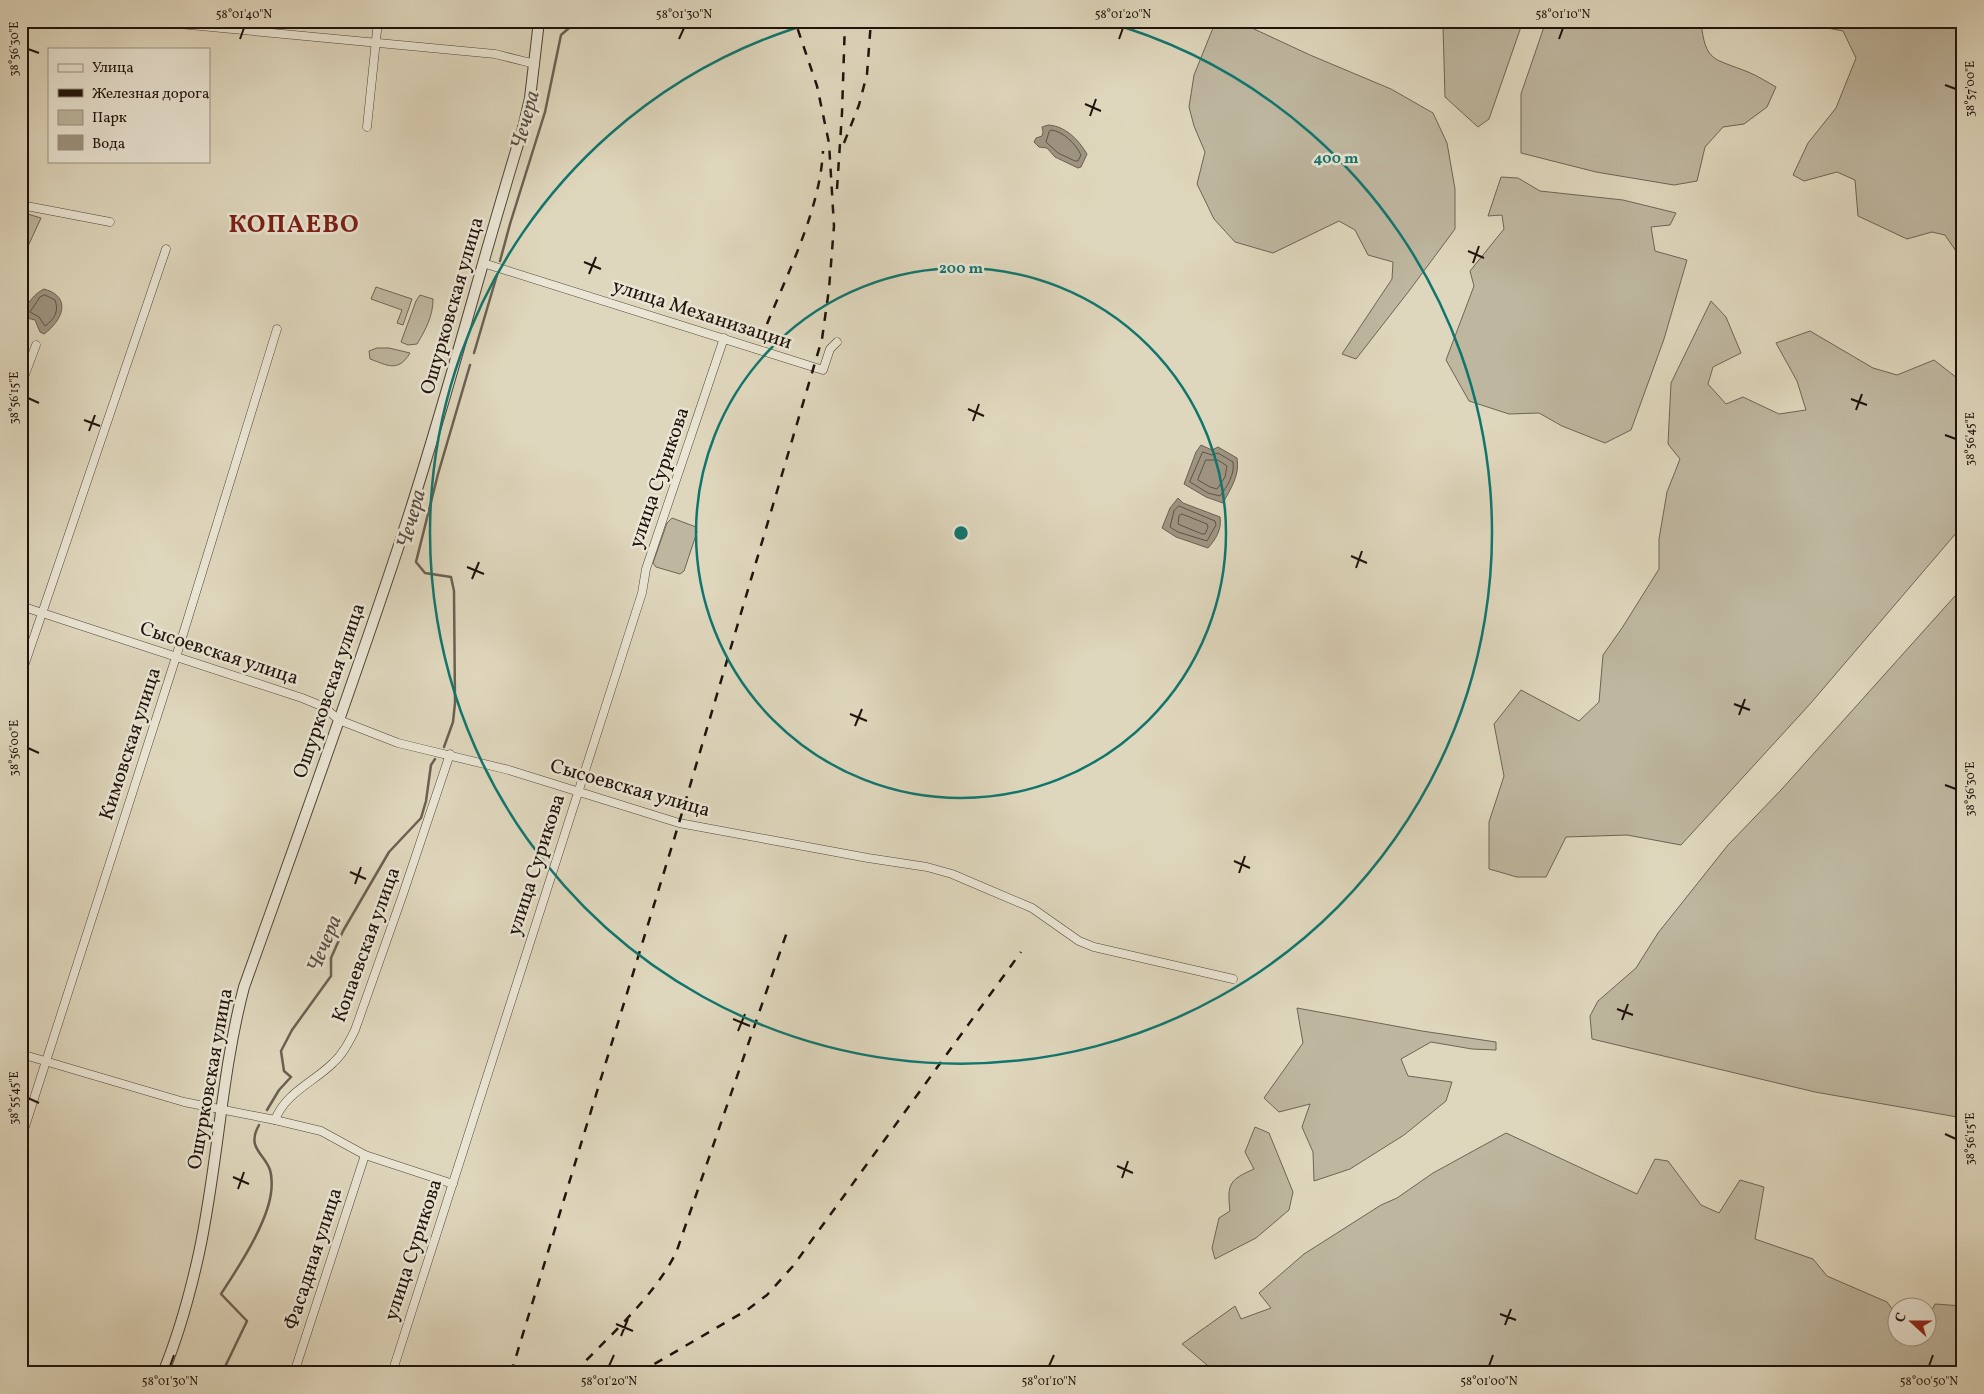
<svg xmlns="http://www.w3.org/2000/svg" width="1984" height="1394" viewBox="0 0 1984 1394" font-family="Vollkorn,serif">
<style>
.green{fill:#beb69f;stroke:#6e6456}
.water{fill:#9e9481;stroke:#6b6052}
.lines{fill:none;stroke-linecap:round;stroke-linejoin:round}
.shore{stroke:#5e5446;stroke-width:1}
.stream{stroke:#6b6052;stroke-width:2.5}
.minor-casing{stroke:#4f4438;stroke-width:9}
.tertiary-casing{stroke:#4f4438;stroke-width:12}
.minor{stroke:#eae5d4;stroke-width:8}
.tertiary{stroke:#eae5d4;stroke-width:10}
.rail{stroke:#1f130c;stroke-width:2.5;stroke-dasharray:9 9;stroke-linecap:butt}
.ticks{fill:none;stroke:#1f130c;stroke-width:2}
.ring{fill:none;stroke:#0f766e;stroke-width:2.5}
.labels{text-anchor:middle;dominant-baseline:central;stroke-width:5;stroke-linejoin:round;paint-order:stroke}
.street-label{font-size:20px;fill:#1f130c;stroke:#eae5d4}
.water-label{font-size:21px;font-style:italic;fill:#584d41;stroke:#eae5d4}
.district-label{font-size:25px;font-weight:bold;letter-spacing:1px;fill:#7a1f14;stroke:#eae5d4}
.centre{fill:#0f766e;stroke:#eae5d4;stroke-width:2.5}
.ring-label{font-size:15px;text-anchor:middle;font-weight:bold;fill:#0f766e;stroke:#eae5d4;stroke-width:5;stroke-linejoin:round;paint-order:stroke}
.neatline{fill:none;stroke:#1f130c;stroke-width:2}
.ticks-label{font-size:12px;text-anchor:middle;fill:#1f130c}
</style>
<rect width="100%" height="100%" fill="#dfd7bd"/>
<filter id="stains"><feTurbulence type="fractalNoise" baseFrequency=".004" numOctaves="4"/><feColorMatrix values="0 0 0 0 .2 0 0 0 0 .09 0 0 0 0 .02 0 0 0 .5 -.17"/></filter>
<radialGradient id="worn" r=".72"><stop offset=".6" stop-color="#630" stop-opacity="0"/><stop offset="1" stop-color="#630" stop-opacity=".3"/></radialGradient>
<g class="green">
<path d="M1439 21H1523L1489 119 1478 127 1445 97 1443 27Z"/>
<path d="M1546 21H1701C1705 63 1714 58 1748 72 1758 76 1767 82 1776 87L1767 107 1744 124 1723 127 1705 147 1697 181 1674 185 1596 172 1521 153V94Z"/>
<path d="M1791 21H1963V258L1960 257 1945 235 1932 232 1907 239 1858 216 1855 180 1837 172 1804 181 1793 175 1808 143 1836 108 1856 58 1843 31Z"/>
<path d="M1239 22 1310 55 1391 89 1433 113 1447 143 1455 189V229L1409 291 1356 359 1342 354 1392 279 1393 262 1368 255 1355 230 1339 221 1273 253 1235 242 1214 219 1197 184 1205 152 1194 126 1189 107 1194 75 1215 23Z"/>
<path d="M1501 177 1518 178 1540 191 1623 200 1676 213 1670 225 1651 227 1655 251 1687 260 1664 339 1631 430 1605 443 1562 426 1539 413 1509 414 1469 401 1446 360 1474 286 1470 271 1504 229 1502 215 1488 216Z"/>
<path d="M21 212 41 218 23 257H21Z"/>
<path d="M376 287 412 299 403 325 397 323 402 310 371 299Z"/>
<path d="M420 295 433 299C433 316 426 329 417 344L408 345 401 342 416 301Z"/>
<path d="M1711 301 1726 317 1741 353 1713 367 1708 384 1726 404 1743 397 1779 414 1806 410 1797 381 1776 343 1810 331 1873 368 1897 375 1934 360 1957 378 1963 374V525L1810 704 1681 845 1627 835 1566 837 1546 877H1517L1489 869V822L1504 776 1494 724 1521 690 1579 721 1599 702 1603 655 1622 628 1659 569V539L1667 492 1680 459 1668 444 1671 383Z"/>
<path d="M377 348H389L410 353C398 373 387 365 370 359L369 351Z"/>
<path d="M672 518 696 527 697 532 684 571 680 574 656 567 653 563 667 523Z"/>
<path d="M1963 587V1118L1815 1092 1592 1039 1590 1016 1598 1001 1636 968 1658 933 1728 845 1781 790Z"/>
<path d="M1297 1008 1422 1031 1496 1042V1050L1472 1049 1431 1042 1401 1059 1408 1076 1452 1082 1446 1101 1404 1135 1350 1169 1314 1181 1313 1152 1302 1127 1310 1104 1279 1112 1264 1098 1303 1043Z"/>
<path d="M1255 1127 1269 1133 1293 1192 1289 1210 1256 1238 1215 1259 1212 1248 1219 1218 1230 1211C1227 1184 1229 1180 1254 1169L1245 1152Z"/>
<path d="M1506 1133 1637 1194 1655 1159 1668 1161 1701 1205 1719 1213 1740 1180 1764 1187 1755 1239 1813 1259 1827 1276 1887 1302 1896 1314V1336H1926L1927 1321 1935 1304 1963 1306V1373H1212L1213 1370 1182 1344 1235 1306 1241 1319 1271 1308 1259 1293 1304 1254 1381 1205 1397 1198 1433 1173Z"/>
</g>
<g class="water">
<path d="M1048 125C1065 126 1078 139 1087 154L1081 167 1078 168 1055 157 1047 148 1039 147 1034 142 1036 138 1042 136 1043 132 1042 127Z"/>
<path d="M44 289C73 297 62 321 44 334L40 332 35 320 27 318C22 307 34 294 44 289Z"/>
<path d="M1201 445 1212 450 1218 447 1237 458C1240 475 1231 488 1223 503L1206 497 1184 484 1196 452Z"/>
<path d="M1178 498 1183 503 1220 517C1222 529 1216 539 1208 548L1176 537 1162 528 1170 508Z"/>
</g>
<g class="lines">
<g class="shore">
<path d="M1051 130C1063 131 1076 144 1081 155L1078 161H1075L1058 153 1046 142 1049 132Z"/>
<path d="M45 295 55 300C59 311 55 319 45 326L39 317 30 312 40 297Z"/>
<path d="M1203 452 1212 455 1218 453 1233 462C1235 474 1227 487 1220 496L1208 493 1190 482Z"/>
<path d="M1206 460H1218L1227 466 1225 477 1217 489 1210 487 1198 480Z"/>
<path d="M1179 506 1215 521 1216 525 1207 541 1178 532 1170 527 1174 511Z"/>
<path d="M1182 514 1207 524 1208 527 1205 534H1202L1178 524 1179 516Z"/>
</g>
<g class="stream">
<path d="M500 261 510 224 545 112 561 35 577 21"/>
<path d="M474 353 497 275"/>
<path d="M444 747 453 722 455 703 454 591 451 577 425 573 416 562 438 474 470 365"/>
<path d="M267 1110 279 1090 291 1077 284 1071 281 1051 292 1030 331 976V958L343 931 389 852 421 818 426 801 431 765 435 759"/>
<path d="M222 1373 247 1321 221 1294C238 1268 267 1224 271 1193 272 1187 272 1176 270 1170 264 1153 246 1148 259 1125"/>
</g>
<g class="minor-casing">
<g id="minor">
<path d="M147 21 495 54 535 64"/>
<path d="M367 127 378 21"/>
<path d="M21 205 110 222"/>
<path d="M483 263 823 370 830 349 837 342"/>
<path d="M21 300 24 301"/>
<path d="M21 385 36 345"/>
<path d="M21 606 302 698 324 707 339 720 398 743 509 770 679 823 868 858 927 867 952 874 1032 908 1079 941 1094 947 1233 979"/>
<path d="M21 675 166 249"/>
<path d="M21 1054 184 1102 275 1120 321 1131 365 1155 453 1184"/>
<path d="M275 1120C285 1093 314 1082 333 1063 343 1054 349 1042 355 1030L403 894 450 754"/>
<path d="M21 1139 176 657 277 329"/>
<path d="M294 1373 365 1155"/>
<path d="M392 1373 642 593 646 569 724 338"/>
</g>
</g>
<g class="tertiary-casing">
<path id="tertiary" d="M163 1373C179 1334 190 1294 199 1253 218 1165 221 1074 244 987 298 836 353 685 403 533 447 400 481 263 523 128L530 98 539 21"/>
</g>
<use href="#minor" class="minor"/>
<use href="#tertiary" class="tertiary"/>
<g class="rail">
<path d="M844 143 859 105 867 74 871 21"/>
<path d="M837 189 842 113 845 21"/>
<path d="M767 324C789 270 820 209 823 151"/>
<path d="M511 1373 679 823 822 339 829 289 834 226 829 143 817 86 795 21"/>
<path d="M574 1373C610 1335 652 1299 676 1253L788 929"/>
<path d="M639 1373 747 1310 767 1295 793 1266 1021 952"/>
</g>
</g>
<path class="ticks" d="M240 39 244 28M679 39 684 28M1119 39 1123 28M1559 39 1563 28M28 49 39 53M1945 85 1956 89M1085 104 1101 111M1090 116 1096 99M1468 251 1484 258M584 262 601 269M1473 263 1479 246M589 274 596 257M28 398 39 403M1851 399 1867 405M968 409 984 416M1856 410 1862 394M84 420 100 426M973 421 979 404M89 431 95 415M1945 435 1956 439M1351 556 1367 563M467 567 484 574M1356 568 1362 551M472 579 479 562M1734 704 1750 710M850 714 867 721M1739 715 1745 699M855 726 862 709M28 748 39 753M1945 785 1956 789M1234 861 1250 868M350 872 366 879M1239 873 1245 856M355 884 361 867M1617 1009 1633 1015M733 1019 750 1026M1622 1020 1628 1004M738 1031 745 1014M28 1098 39 1103M1945 1134 1956 1139M1117 1166 1133 1173M233 1177 249 1184M1122 1178 1128 1161M238 1189 244 1172M1500 1314 1516 1320M616 1324 633 1331M1505 1325 1511 1309M621 1336 628 1319M170 1366 174 1355M609 1366 614 1355M1049 1366 1054 1355M1489 1366 1493 1355M1929 1366 1933 1355"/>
<g class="ring">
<circle cx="961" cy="533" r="265"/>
<path d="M1103 21A531 531 0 1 1 819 21"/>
</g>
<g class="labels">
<g class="street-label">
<text transform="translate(453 306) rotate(-74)">Ошурковская улица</text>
<text transform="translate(702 315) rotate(18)">улица Механизации</text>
<text transform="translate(660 478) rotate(-71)">улица Сурикова</text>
<text transform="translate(219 654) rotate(18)">Сысоевская улица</text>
<text transform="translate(330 691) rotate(-71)">Ошурковская улица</text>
<text transform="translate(131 744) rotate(-72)">Кимовская улица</text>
<text transform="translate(630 789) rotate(16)">Сысоевская улица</text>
<text transform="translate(537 865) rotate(-72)">улица Сурикова</text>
<text transform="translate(367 945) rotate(-70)">Копаевская улица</text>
<text transform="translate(211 1079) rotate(-80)">Ошурковская улица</text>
<text transform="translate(414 1250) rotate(-72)">улица Сурикова</text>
<text transform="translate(314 1259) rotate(-72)">Фасадная улица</text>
</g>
<g class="water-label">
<text transform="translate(526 120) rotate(-75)">Чечера</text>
<text transform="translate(412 519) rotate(-75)">Чечера</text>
<text transform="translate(325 944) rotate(-68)">Чечера</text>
</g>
<g class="district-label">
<text x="294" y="225">КОПАЕВО</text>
</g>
</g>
<circle cx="961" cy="533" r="8" class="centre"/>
<g class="ring-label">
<text x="1336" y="163">400 m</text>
<text x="961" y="273">200 m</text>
</g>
<rect width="1984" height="1394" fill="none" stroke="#dfd7bd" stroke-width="55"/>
<rect x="48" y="48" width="162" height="115" fill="#eae5d4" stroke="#999184"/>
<rect x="58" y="64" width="25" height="8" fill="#eae5d4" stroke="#999184"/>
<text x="92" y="72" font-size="15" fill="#1f130c">Улица</text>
<rect x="58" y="89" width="25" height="8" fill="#1f130c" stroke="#999184"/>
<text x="92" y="98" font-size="15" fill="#1f130c">Железная дорога</text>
<rect x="58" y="110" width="25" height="15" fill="#beb69f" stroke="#999184"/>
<text x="92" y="122" font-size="15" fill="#1f130c">Парк</text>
<rect x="58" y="135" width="25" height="15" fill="#9e9481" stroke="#999184"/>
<text x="92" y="148" font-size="15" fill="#1f130c">Вода</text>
<g transform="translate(1912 1322) rotate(291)"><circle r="24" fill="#eae5d4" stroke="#999184"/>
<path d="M0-4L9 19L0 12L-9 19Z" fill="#8f2418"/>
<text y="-8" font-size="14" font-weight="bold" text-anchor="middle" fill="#1f130c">С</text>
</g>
<rect x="28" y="28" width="1928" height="1338" class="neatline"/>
<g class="ticks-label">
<text x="244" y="18">58°01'40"N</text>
<text x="684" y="18">58°01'30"N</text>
<text x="1123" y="18">58°01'20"N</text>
<text x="1563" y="18">58°01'10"N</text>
<text transform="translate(14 49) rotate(-90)" y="4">38°56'30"E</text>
<text transform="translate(1970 89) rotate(-90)" y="4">38°57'00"E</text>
<text transform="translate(14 398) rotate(-90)" y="4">38°56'15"E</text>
<text transform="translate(1970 439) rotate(-90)" y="4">38°56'45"E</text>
<text transform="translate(14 748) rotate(-90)" y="4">38°56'00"E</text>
<text transform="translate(1970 789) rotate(-90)" y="4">38°56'30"E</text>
<text transform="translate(14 1098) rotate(-90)" y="4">38°55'45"E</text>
<text transform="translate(1970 1139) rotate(-90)" y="4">38°56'15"E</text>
<text x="170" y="1385">58°01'30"N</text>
<text x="609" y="1385">58°01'20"N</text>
<text x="1049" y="1385">58°01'10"N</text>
<text x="1489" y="1385">58°01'00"N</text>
<text x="1929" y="1385">58°00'50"N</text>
</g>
<rect width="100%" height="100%" filter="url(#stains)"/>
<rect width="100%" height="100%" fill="url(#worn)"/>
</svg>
